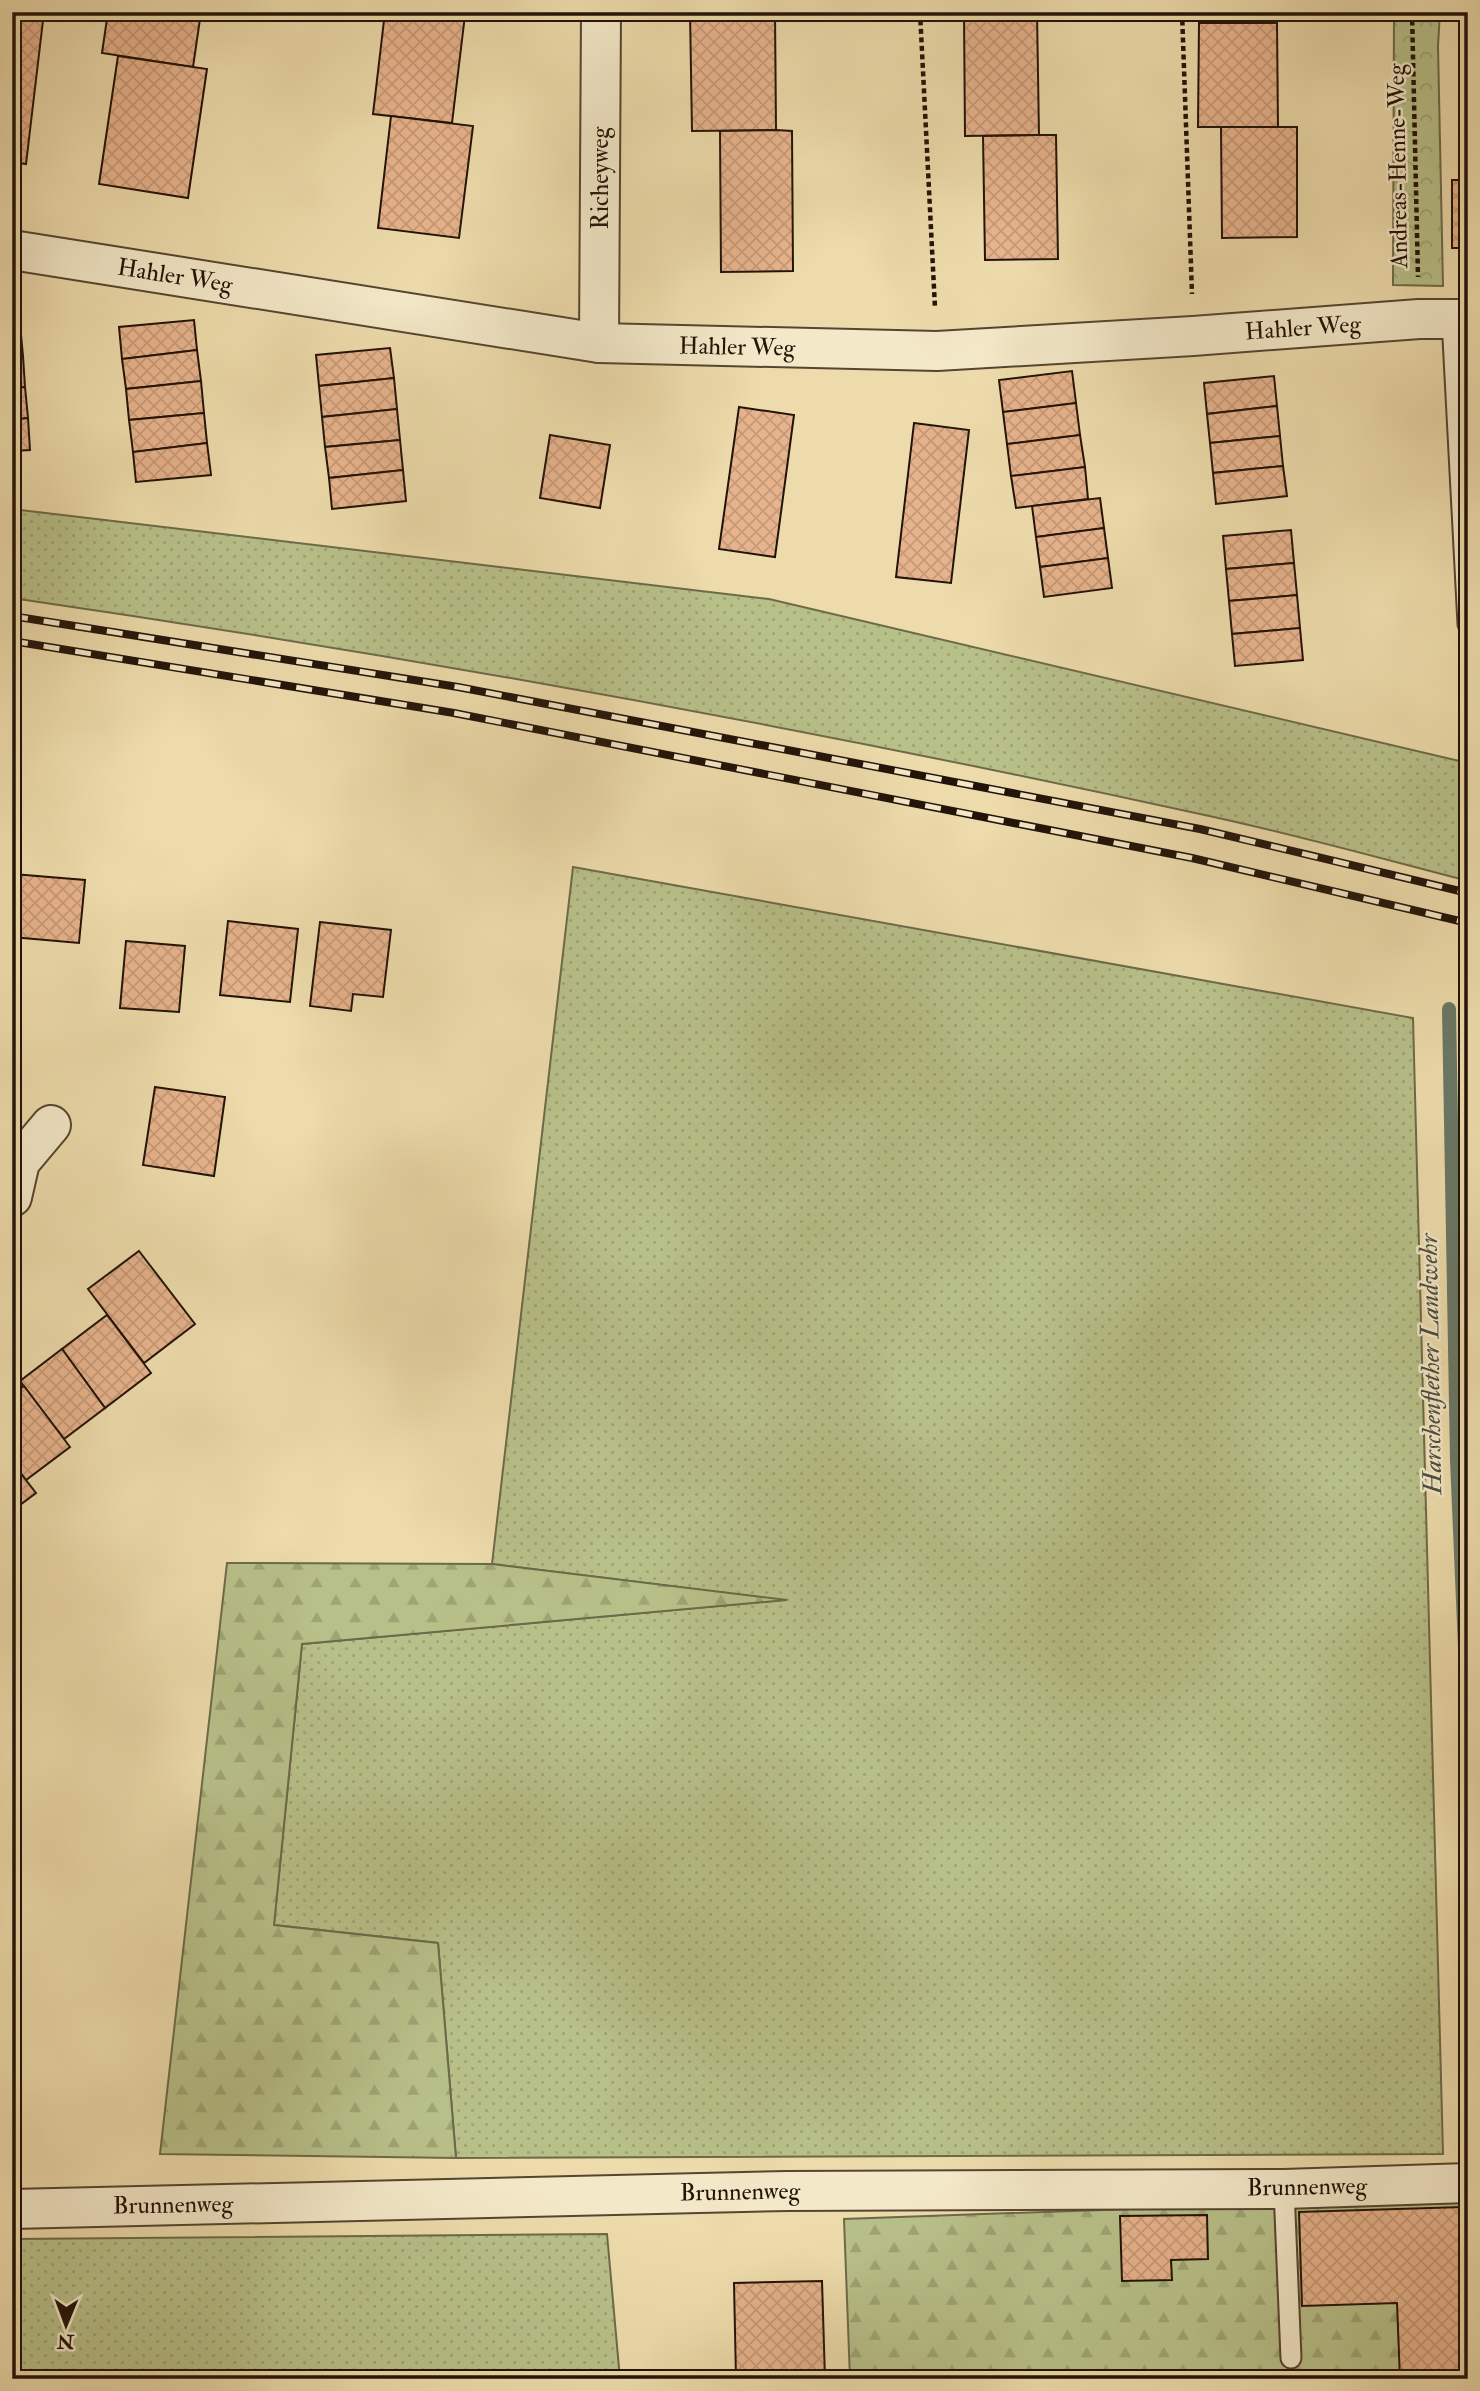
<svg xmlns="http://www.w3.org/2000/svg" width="1480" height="2391" viewBox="0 0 1480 2391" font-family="'IM FELL Double Pica',serif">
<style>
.grass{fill:url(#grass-dots);stroke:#6d6a48;stroke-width:2}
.forest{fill:url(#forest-firs);stroke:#6d6a48;stroke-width:2}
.park{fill:url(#park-crowns);stroke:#6d6a48;stroke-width:2}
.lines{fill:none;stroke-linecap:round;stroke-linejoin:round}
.stream{stroke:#6a7866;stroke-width:14}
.building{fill:url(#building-cross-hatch);stroke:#221308;stroke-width:2}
.lane-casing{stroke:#554531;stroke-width:23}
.street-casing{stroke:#554531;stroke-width:42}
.path{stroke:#221308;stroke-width:4.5;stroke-dasharray:5 3.5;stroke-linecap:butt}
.lane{stroke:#f3e8c8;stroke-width:19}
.street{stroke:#f3e8c8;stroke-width:38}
.rail-casing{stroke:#221308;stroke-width:8}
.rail{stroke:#f3e8c8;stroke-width:5;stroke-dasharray:16;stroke-linecap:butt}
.labels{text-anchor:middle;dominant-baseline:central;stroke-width:5;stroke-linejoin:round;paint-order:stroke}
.street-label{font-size:24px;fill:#221308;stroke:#f3e8c8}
.water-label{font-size:26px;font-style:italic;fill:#4c4e3f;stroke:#f3e8c8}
</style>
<defs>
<pattern id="grass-dots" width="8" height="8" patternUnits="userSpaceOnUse" patternTransform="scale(1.75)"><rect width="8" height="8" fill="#b8c089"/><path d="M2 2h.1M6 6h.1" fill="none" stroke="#9ea475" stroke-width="1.8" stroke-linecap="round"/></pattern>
<pattern id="forest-firs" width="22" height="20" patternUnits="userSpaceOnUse" patternTransform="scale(1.75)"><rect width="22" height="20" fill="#b8c089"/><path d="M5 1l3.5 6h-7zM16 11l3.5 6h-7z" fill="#9ea475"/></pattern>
<pattern id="park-crowns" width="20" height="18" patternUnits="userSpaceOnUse" patternTransform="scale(1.75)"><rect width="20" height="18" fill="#b8c089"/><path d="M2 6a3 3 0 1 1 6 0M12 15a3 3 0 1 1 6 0" fill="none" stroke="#9ea475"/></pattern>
<pattern id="building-cross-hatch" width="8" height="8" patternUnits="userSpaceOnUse" patternTransform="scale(1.75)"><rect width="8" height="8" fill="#e7b38c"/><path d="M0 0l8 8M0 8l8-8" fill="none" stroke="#c69977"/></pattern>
</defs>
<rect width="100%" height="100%" fill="#eddbab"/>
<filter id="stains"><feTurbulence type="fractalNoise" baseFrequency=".00286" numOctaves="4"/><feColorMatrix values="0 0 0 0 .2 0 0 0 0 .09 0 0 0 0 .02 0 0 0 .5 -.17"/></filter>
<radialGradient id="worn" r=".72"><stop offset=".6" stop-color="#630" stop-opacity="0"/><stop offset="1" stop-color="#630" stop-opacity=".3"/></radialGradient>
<g class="grass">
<path d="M12 509 769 599 1468 763V881C1379 858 1290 833 1200 814 807 728 411 656 12 598Z"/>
<path d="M573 867 1413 1018 1443 2154 456 2158 438 1943 274 1925 302 1644 783 1600 492 1564Z"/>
<path d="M607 2234 620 2379H12V2239Z"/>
</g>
<g class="forest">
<path d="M227 1563 492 1564 787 1600 302 1644 274 1925 438 1943 456 2158 160 2154Z"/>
<path d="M1468 2197V2379H850L844 2219Z"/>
</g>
<path class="park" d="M1394 12H1440L1438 46 1443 286 1393 285Z"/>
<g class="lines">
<path class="stream" d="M1449 1009 1457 1460 1468 1718"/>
</g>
<g class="building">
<path d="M12 12H44L26 164 12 162Z"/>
<path d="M108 12H201L193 67 102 53Z"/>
<path d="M385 12H436L465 15 452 123 373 114Z"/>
<path d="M690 12H775L776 130 692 131Z"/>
<path d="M964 12H1037V13L964 14Z"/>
<rect x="1199" y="12" width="78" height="11"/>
<path d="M1037 13 1039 135 965 136 964 14Z"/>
<path d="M1199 23H1277L1278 127H1198Z"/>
<path d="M118 56 207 69 188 198 99 184Z"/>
<path d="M391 116 473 126 459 238 378 228Z"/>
<path d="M1221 127H1297V237L1222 238Z"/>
<path d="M776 130 792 131 793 271 721 272 720 131Z"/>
<path d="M1039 135H1056L1058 259 985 260 983 136Z"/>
<rect x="1452" y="180" width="16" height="68"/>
<path d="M17 293 20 324 12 325V294Z"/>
<path d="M194 320 197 350 122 359 119 327Z"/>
<path d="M20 324 23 356H12V325Z"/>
<path d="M390 348 394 378 319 386 316 355Z"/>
<path d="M197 350 201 381 126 389 122 359Z"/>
<path d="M12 356H23L25 387 12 388Z"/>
<path d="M1072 371 1076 403 1003 412 999 380Z"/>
<path d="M1274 376 1277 406 1207 414 1204 383Z"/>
<path d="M394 378 397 409 322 417 319 386Z"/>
<path d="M201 381 204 413 129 420 126 389Z"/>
<path d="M25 387 28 418 12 420V388Z"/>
<path d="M1076 403 1080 435 1007 444 1003 412Z"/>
<path d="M1277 406 1280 436 1210 443 1207 414Z"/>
<path d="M739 407 794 415 775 557 719 549Z"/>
<path d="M397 409 400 440 325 447 322 417Z"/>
<path d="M204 413 207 443 133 452 129 420Z"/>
<path d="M28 418 30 450 12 451V420Z"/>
<path d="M914 423 969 430 951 583 896 577Z"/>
<path d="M550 435 610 445 600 508 540 498Z"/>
<path d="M1080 435 1085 467 1011 476 1007 444Z"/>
<path d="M1280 436 1283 466 1213 473 1210 443Z"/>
<path d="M400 440 403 470 329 478 325 447Z"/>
<path d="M207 443 211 475 136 482 133 452Z"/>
<path d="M1283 466 1287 496 1216 504 1213 473Z"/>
<path d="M1085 467 1088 499 1016 508 1011 476Z"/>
<path d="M403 470 406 501 332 509 329 478Z"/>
<path d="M1100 498 1104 528 1036 537 1032 506Z"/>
<path d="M1104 528 1108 558 1040 567 1036 537Z"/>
<path d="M1291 530 1294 563 1226 569 1223 536Z"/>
<path d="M1108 558 1112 588 1044 597 1040 567Z"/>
<path d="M1294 563 1297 595 1229 601 1226 569Z"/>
<path d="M1297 595 1300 628 1232 634 1229 601Z"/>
<path d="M1300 628 1303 660 1235 666 1232 634Z"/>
<path d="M13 874 85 880 79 943 12 937Z"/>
<path d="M228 921 298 929 290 1002 220 995Z"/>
<path d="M320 922 391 930 383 997 353 994 351 1011 310 1006Z"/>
<path d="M126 941 185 946 179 1012 120 1008Z"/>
<path d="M155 1087 225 1097 214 1176 143 1165Z"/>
<path d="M139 1251 195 1324 144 1363 88 1289Z"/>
<path d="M107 1315 151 1373 105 1408 62 1349Z"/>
<path d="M62 1349 105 1408 64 1439 20 1381Z"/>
<path d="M24 1386 70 1447 26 1480 12 1462V1395Z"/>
<path d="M12 1462 36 1493 12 1511Z"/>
<path d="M1463 2207 1468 2379H1400L1397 2303 1302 2306 1299 2212Z"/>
<path d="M1207 2215 1208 2259 1171 2260 1172 2280 1122 2281 1120 2216Z"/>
<path d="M822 2281 825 2379H736L734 2283Z"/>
</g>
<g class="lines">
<g class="lane-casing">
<g id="lane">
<path d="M1452 319 1468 624"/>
<path d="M1284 2189 1291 2358"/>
</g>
</g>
<g class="street-casing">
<g id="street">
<path d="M12 250 599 343 937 351 1193 336 1419 319H1468"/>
<path d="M599 343 601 12"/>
<path d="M12 1197 20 1162 51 1125"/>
<path d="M12 2209 788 2191 1284 2189 1468 2183"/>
</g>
</g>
<g class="path">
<path d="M920 12 935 308"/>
<path d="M1182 12 1192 294"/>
<path d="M1412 12 1418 277"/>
</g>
<use href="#lane" class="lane"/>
<use href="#street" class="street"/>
<g class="rail-casing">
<g id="rail">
<path d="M12 616 458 687 1200 829 1468 893"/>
<path d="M12 641 454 713 1192 858 1468 923"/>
</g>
</g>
<use href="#rail" class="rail"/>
</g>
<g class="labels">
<g class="street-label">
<text transform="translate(1398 166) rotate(-91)">Andreas-Henne-Weg</text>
<text transform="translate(600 178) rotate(-90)">Richeyweg</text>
<text transform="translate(175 276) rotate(9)">Hahler Weg</text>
<text transform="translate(1303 328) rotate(-4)">Hahler Weg</text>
<text transform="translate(737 347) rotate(1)">Hahler Weg</text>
<text transform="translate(1307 2187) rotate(-1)">Brunnenweg</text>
<text transform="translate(740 2192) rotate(-1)">Brunnenweg</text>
<text transform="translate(173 2205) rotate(-1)">Brunnenweg</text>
</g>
<g class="water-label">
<text transform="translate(1431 1364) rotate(-91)">Harschenflether Landwehr</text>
</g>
</g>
<rect width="1480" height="2391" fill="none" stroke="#eddbab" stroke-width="42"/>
<rect x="14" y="14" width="1452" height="2363" fill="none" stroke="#221308" stroke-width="3.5"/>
<rect x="21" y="21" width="1438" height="2349" fill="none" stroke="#221308" stroke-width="2"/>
<g transform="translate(66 2325) rotate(181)" stroke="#f3e8c8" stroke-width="5" paint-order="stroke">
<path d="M0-5L12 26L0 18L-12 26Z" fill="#221308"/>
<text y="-10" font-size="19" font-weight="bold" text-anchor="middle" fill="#221308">N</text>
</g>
<rect width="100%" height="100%" filter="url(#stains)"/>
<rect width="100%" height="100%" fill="url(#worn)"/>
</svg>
